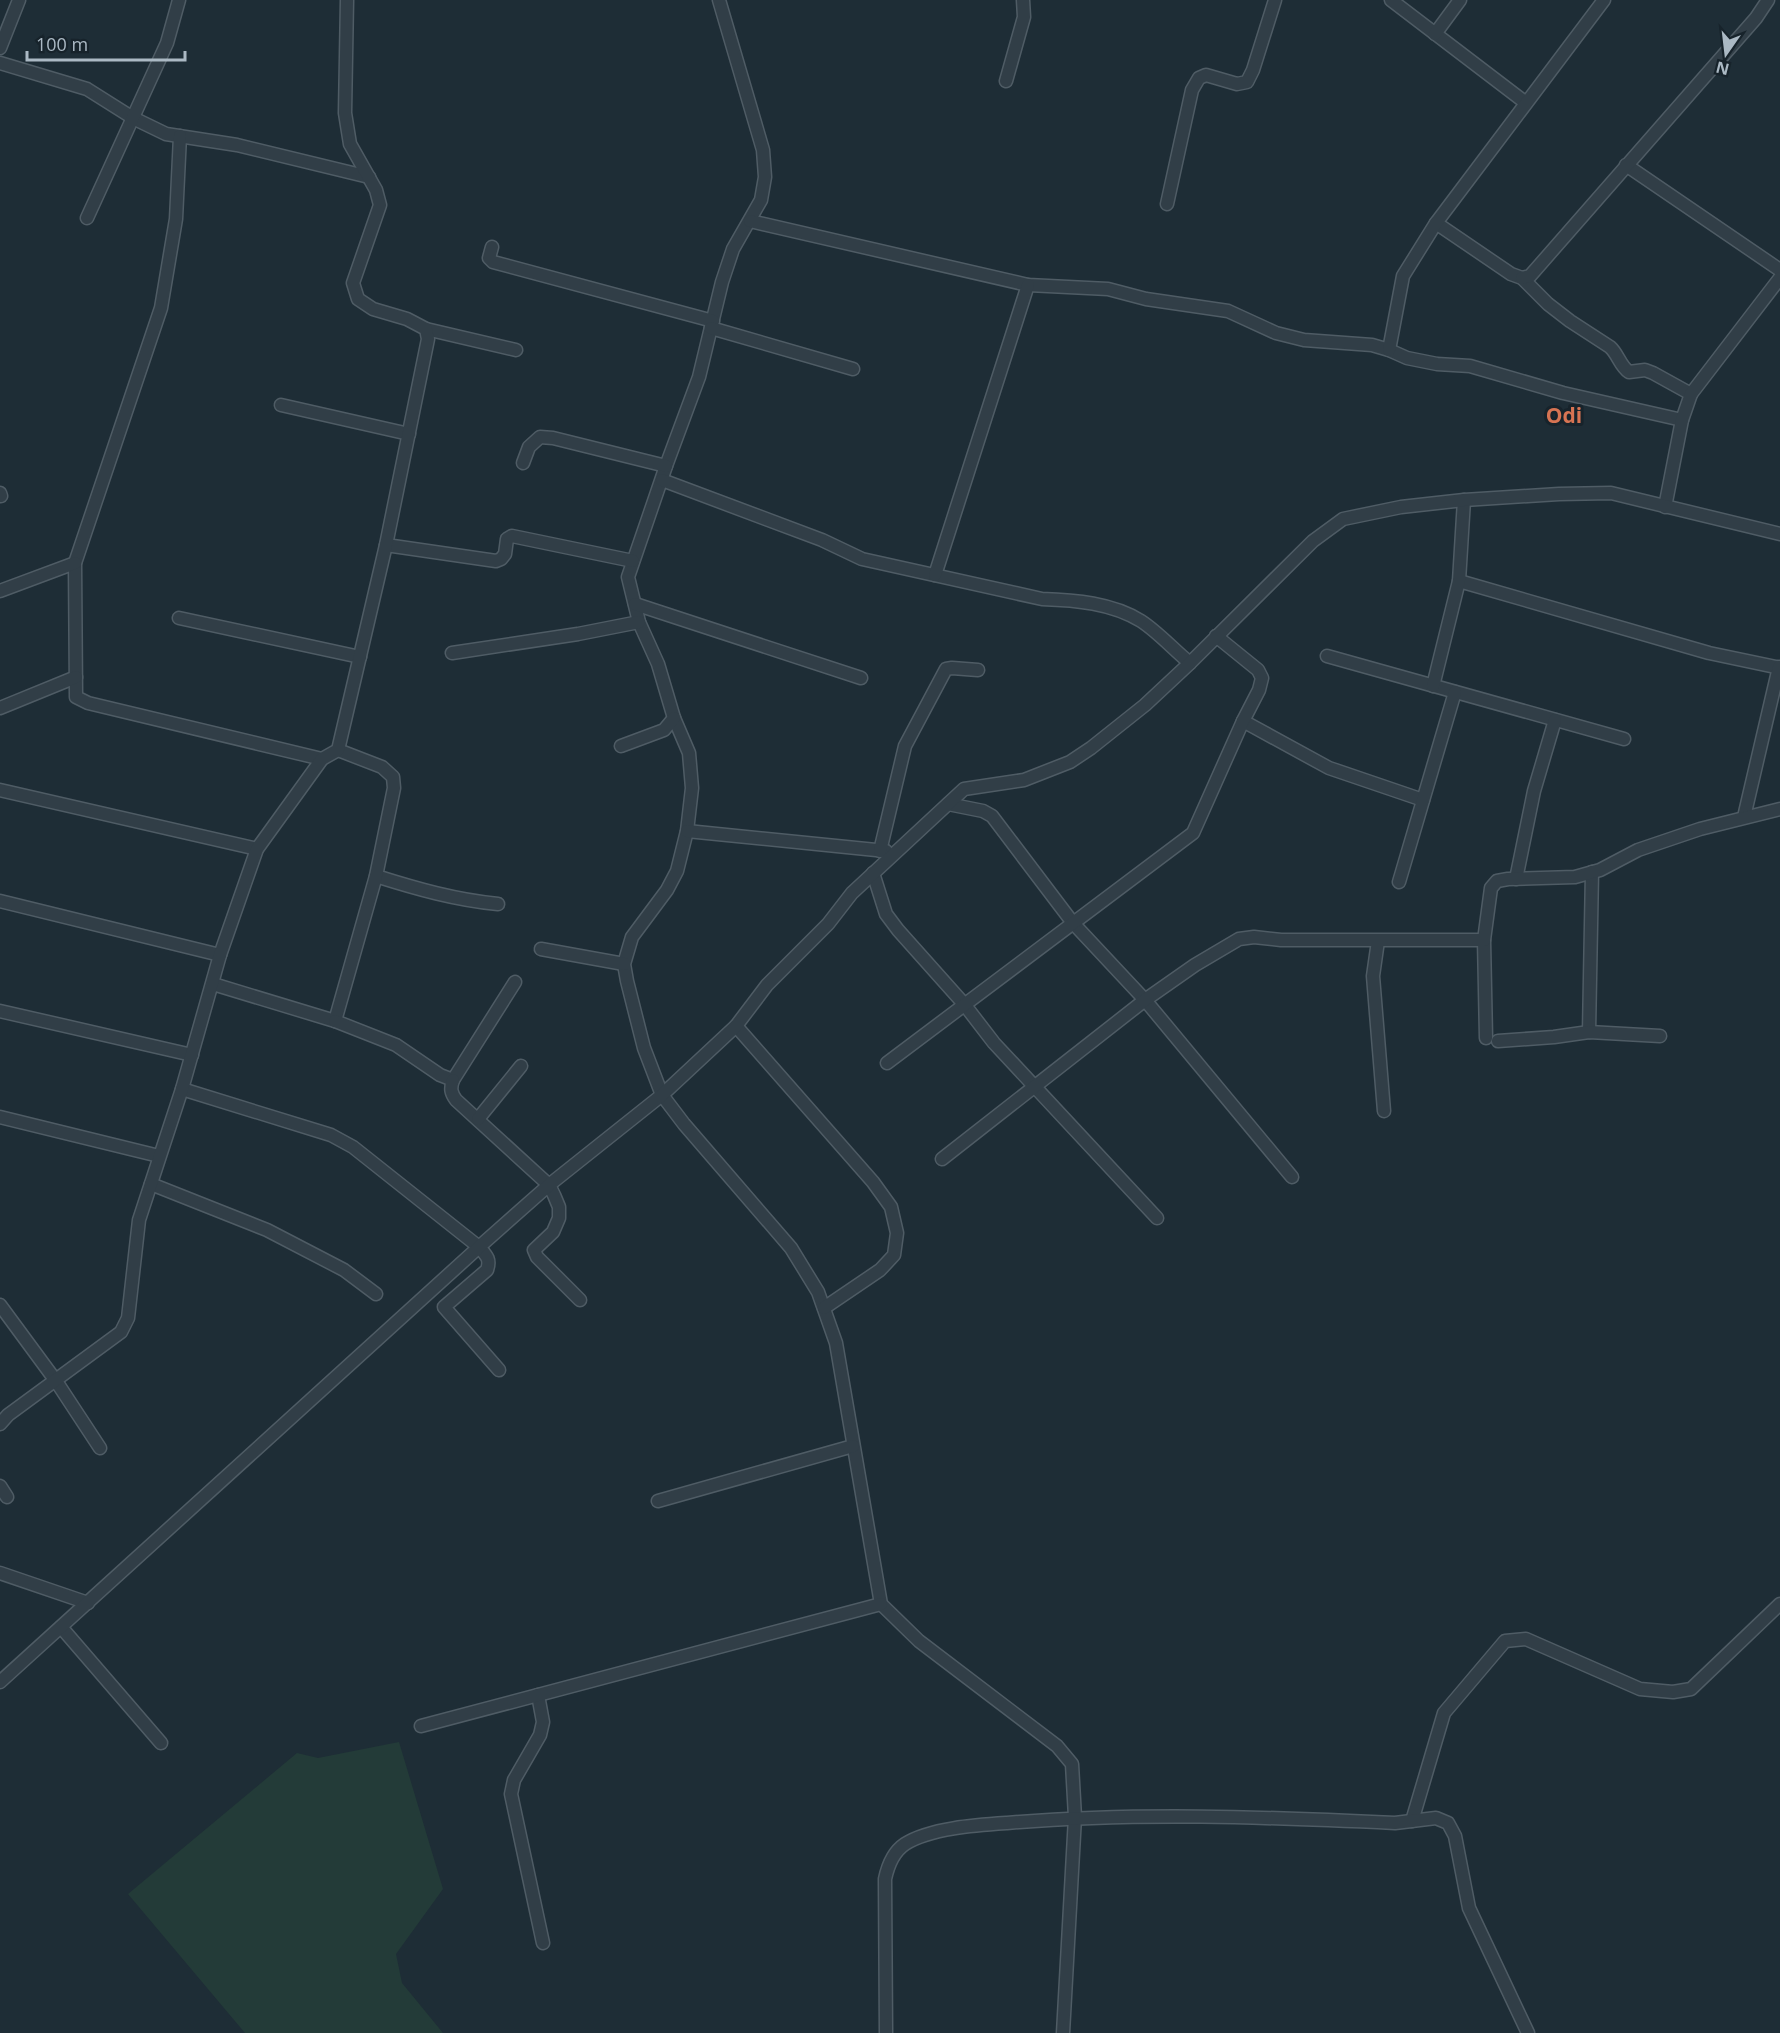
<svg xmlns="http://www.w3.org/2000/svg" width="1780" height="2033" viewBox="0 0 1780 2033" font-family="'Open Sans',sans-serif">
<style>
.green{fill:#233b38}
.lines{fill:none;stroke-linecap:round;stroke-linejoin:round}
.minor-casing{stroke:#4f5c65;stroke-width:15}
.minor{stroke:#313e47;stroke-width:12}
.labels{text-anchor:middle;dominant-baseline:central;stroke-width:6;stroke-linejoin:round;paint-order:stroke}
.quarter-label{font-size:21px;font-weight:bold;fill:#d77453;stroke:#17232b}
</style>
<rect width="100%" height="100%" fill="#1e2d36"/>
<path class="green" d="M399 1742 443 1889 396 1954 402 1983 443 2033H245L128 1894 297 1753 318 1758Z"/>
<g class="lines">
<g class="minor-casing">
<g id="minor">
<path d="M719 0 763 150 765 177 761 200 733 249 722 282 699 377 666 466 628 577 639 622 658 664 674 718 689 753 692 788 687 831 677 871 667 890 632 937 624 964 627 981 644 1048 662 1095 684 1124 791 1248 818 1292 836 1343 881 1604 919 1641 1057 1746 1072 1764 1075 1817 1063 2033"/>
<path d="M1391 0 1526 103"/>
<path d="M1435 34 1460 0"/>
<path d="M0 48 19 0"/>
<path d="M0 63 87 89 133 118 166 134 237 145 369 177"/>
<path d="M1006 81 1024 17 1023 0"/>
<path d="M180 136 176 219 161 308 75 563 76 697 88 703 322 759"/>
<path d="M1626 165 1780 270"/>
<path d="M1167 204 1192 90 1199 78 1206 75 1237 84 1247 82 1253 70 1275 0"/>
<path d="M87 218 167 43 179 0"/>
<path d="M750 221 1028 285 1108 289 1146 299 1228 311 1276 333 1304 340 1372 345 1389 350 1407 358 1437 364 1470 366 1563 393 1682 420"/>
<path d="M1436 223 1511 274 1522 278 1548 304 1570 321 1610 347C1618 354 1620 366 1629 372L1645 370 1653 373 1691 394"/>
<path d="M492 247 489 258 493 262 713 321"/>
<path d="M1522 278 1530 276 1756 18 1768 0"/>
<path d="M711 328 853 369"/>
<path d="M426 329 516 350"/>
<path d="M1389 350 1403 276 1436 223 1604 0"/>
<path d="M281 405 409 434"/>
<path d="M523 463 529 447 540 437 553 438 666 466"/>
<path d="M662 480 822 540 862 559 1042 599C1075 600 1112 603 1141 621 1158 632 1174 650 1190 663"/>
<path d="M0 493 1 496"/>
<path d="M1665 507 1682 420 1691 394 1780 278"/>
<path d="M386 545 496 561 501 559 505 554 507 539 512 536 633 561"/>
<path d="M935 575 1028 285"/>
<path d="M1459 581 1709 653 1780 668"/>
<path d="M0 591 75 563"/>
<path d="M635 604 861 678"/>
<path d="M179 618 360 657"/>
<path d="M452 653 578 634 639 622"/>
<path d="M1327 656 1624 739"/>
<path d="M1433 686 1459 581 1464 500"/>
<path d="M0 708 76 677"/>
<path d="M1243 721 1329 768 1423 800"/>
<path d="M621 746 664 730 674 718"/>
<path d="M0 790 257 849"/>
<path d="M948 804 983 811 992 816 1073 923 1145 1000 1292 1177"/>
<path d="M1744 817 1779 667"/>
<path d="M687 831 886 851"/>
<path d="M880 851 905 746 946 669 952 668 978 670"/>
<path d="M873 873 886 914 898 930 964 1004 994 1043 1157 1218"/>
<path d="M376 876C417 889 456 900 498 904"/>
<path d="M1516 879 1534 791 1555 720"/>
<path d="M1399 882 1455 692"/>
<path d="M0 901 220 955"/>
<path d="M1484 940 1486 1038"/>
<path d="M1378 941 1373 976 1384 1111"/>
<path d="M541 949 624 964"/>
<path d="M213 984 335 1021 376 876 394 788 393 777 382 767 338 750"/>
<path d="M0 1011 192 1055"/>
<path d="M335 1021 396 1045 440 1075 453 1080 515 982"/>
<path d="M736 1026 873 1182 891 1207 897 1233 894 1255 880 1270 824 1308"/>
<path d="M1589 1032 1592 872"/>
<path d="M1498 1041 1554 1037 1589 1032 1660 1036"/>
<path d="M887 1063 1193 833 1243 721 1259 690 1262 678 1258 670 1216 636"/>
<path d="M453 1080C450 1089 451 1093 456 1100L549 1185 554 1195 559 1207V1218L553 1232 534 1250 537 1257 580 1300"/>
<path d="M182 1089 331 1135 353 1147 479 1247C486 1255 491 1259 487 1270L444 1307 499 1370"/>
<path d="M0 1117 159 1156"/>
<path d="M478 1119 521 1066"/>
<path d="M942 1159 1145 1000 1195 965 1239 939 1254 937 1281 940H1484L1491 888 1497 881 1508 879 1575 877 1600 870 1638 850 1700 829 1780 809"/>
<path d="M151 1184 267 1230 344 1270 376 1294"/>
<path d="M0 1305 56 1381 100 1448"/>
<path d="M0 1424 8 1415 121 1332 128 1318 139 1220 182 1089 220 955 257 849 322 759 338 750 386 545 428 339 426 329 407 319 373 309 358 299 353 283 380 205 376 190 350 144 345 113 347 0"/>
<path d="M0 1486 7 1497"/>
<path d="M658 1501 853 1446"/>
<path d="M0 1573 88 1603"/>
<path d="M61 1627 161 1743"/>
<path d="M0 1682 479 1247 549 1185 662 1095 736 1026 767 985 828 924 852 893 964 789 1024 780 1070 762 1091 748 1145 705 1190 663 1313 541 1343 519 1401 507 1464 500 1559 494 1611 493 1780 534"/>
<path d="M538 1695 543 1722 540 1735 514 1780 511 1794 543 1943"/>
<path d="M421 1726 881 1604"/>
<path d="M1412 1821 1444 1713 1505 1641 1526 1639 1640 1689 1673 1692 1691 1689 1780 1604"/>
<path d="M886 2033 885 1879C888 1865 893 1852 905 1844 930 1828 977 1825 1007 1823 1136 1812 1266 1817 1395 1823L1436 1818 1448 1823 1455 1836 1469 1908 1528 2033"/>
</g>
</g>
<use href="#minor" class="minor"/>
</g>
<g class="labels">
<g class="quarter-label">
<text x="1564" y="415">Odi</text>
</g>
</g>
<g transform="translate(1726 54) rotate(194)" stroke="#17232b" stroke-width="4.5" paint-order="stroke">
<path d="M0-4.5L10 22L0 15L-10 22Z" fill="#abb9c4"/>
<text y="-9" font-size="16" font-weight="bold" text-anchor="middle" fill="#abb9c4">N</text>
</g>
<path d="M27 51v9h158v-9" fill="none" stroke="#abb9c4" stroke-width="3"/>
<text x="36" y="51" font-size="18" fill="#abb9c4" stroke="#17232b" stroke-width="4.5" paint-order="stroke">100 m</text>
</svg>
